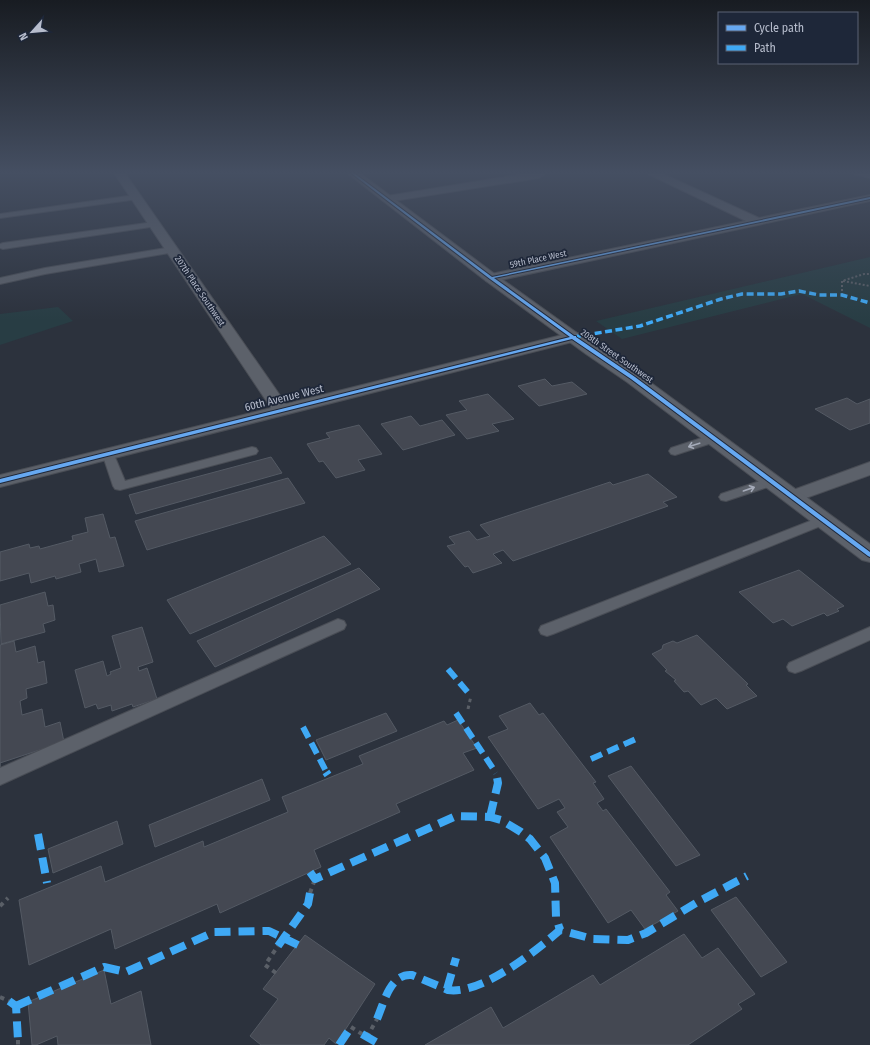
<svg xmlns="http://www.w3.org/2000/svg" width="870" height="1045" viewBox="0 0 870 1045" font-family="'Fira Sans Condensed',sans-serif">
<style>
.green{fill:#283d44}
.building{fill:#444852;stroke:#545a64}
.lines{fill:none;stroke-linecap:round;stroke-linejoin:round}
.service-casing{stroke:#494d55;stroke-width:2}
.minor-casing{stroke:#494d55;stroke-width:2}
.tertiary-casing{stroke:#494d55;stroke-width:2}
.path-far2{stroke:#5a5f67;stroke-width:2;stroke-dasharray:2 2;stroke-linecap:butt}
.path-far1{stroke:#5a5f67;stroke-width:3;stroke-dasharray:3.5 3.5;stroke-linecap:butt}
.path{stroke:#5a5f67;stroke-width:4;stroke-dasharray:4.5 4.5;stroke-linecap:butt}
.service{fill:#5c616a;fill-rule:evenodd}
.minor{fill:#5c616a;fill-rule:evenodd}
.tertiary{fill:#5c616a;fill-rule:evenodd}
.quiet-far2{stroke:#3fa9f5;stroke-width:3.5;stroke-dasharray:7 3.5;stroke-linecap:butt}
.quiet-far1{stroke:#3fa9f5;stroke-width:6;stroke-dasharray:12 6;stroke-linecap:butt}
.quiet{stroke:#3fa9f5;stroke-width:8;stroke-dasharray:16 8;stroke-linecap:butt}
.cycleway-casing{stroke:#1e2739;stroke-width:2}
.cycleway{fill:#66a8f1;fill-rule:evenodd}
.oneway{stroke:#a5abb9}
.labels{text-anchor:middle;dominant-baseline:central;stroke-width:3.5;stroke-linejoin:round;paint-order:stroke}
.far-street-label{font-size:9px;fill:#b7bdcd;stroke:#1e2739}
.street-label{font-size:11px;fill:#b7bdcd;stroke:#1e2739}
</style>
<rect width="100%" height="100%" fill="#2c323d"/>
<g class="green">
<path d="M870 257V328L802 294 622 339 596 321Z"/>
<path d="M58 307 73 321 0 345V314Z"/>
</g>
<g class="building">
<path d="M545 379 552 386 572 382 587 394 539 406 518 386Z"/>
<path d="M488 394 514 419 492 424 499 431 467 439 446 415 467 410 459 401Z"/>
<path d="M847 398 857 404 870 399V423L850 430 815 409Z"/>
<path d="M411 416 420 426 442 420 455 435 403 450 381 424Z"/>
<path d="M359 425 382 454 358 460 365 470 336 478 323 461 319 462 307 444 330 438 326 433Z"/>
<path d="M271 457 282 473 136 514 129 495Z"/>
<path d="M648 474 677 497 663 502 668 506 513 561 503 550 493 554 502 563 473 573 468 566 465 567 447 546 455 544 449 537 469 531 477 540 490 536 480 525 610 482 613 485Z"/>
<path d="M288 478 305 503 147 550 135 521Z"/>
<path d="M103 514 110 538 115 537 124 566 99 572 96 559 79 564 81 572 56 579 55 576 31 583 29 573 0 581V552L29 544 30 548 39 546 40 549 73 540 72 536 88 532 85 518Z"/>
<path d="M324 536 351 564 190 634 167 600Z"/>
<path d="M359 568 380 589 215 667 197 641Z"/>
<path d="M799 570 844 606 837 609 839 611 827 616 824 613 792 626 783 619 773 623 739 592Z"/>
<path d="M45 592 48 606 53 605 55 620 43 624 45 632 1 644 0 605Z"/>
<path d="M142 627 153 662 138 667 139 671 147 668 157 699 133 707 132 704 112 711 111 705 98 709 96 704 85 708 75 670 103 661 107 676 111 674 110 672 121 668 112 636Z"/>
<path d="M697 635 748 684 746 685 757 696 727 709 716 698 701 705 688 691 684 692 674 681 676 680 665 671 667 670 652 654 662 649 663 645 673 641 677 643Z"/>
<path d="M14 641 16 652 35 646 38 663 44 661 47 683 26 689 27 698 20 701 22 715 42 709 45 727 60 722 64 742 0 763V769V645Z"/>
<path d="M530 703 539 715 543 713 596 782 593 783 604 799 597 803 603 811 606 809 670 892 666 895 678 911 645 929 631 910 608 923 550 837 568 827 557 812 565 808 559 799 538 809 488 737 508 729 499 716Z"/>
<path d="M386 713 397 731 326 760 316 740Z"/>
<path d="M458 720 477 748 463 753 474 770 396 804 400 812 314 850 321 867 220 913 217 904 115 949 111 929 29 965 19 900 101 866 105 882 203 841 204 847 288 812 282 797 363 764 359 756 444 721 447 725Z"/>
<path d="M631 766 700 855 676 866 608 776Z"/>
<path d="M262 779 270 800 155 847 149 825Z"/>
<path d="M117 821 123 844 53 873 48 849Z"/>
<path d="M736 897 787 962 761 977 711 910Z"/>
<path d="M684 934 702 958 718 948 755 994 738 1004 742 1009 688 1045H425L491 1007 503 1028 593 975 600 985Z"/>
<path d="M305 935 375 984 336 1044 329 1038 324 1045H261L250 1036 278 999 263 989Z"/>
<path d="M104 970 111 1004 141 991 151 1045H58L57 1036 36 1045H32L28 1002Z"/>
</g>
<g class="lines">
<g class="service-casing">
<g id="service">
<path d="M853 173 870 174V178L854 174Z"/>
<path d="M135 195 139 197 138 199 0 218V214Z"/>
<path d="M154 222 158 224 157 226 3 249 0 248V244L3 243Z"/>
<path d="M172 247 176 250 175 252 45 274 0 284V278L45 268Z"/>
<path d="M714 434 718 435 720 438 718 441 675 455 671 454 669 451 671 448Z"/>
<path d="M252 447 256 448 258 451 256 454 120 490 115 489 113 486 102 453 104 450H112L125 481Z"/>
<path d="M772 477 777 478 779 481 777 484 726 501 721 500 719 497 721 494Z"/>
<path d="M823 516 828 517 830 520 828 523 553 634 547 636 541 634 539 630 541 626Z"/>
<path d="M338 619 344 621 346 625 344 629 0 785V768Z"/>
<path d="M870 627V640L801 671 795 673 789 671 787 667 789 663Z"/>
</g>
</g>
<g class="minor-casing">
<g id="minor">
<path d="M114 173H125L286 404 574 332 580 334 582 337 580 340 0 487V475L271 408Z"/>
<path d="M528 173H543L544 175 539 178 387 202 383 201 381 199 383 197 387 196Z"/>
<path d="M646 173H661L759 218 870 195V201L491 282 486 281 484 278 486 275 491 274 746 221Z"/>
<path d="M870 462V475L792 503 785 501 781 497 785 493Z"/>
</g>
</g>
<g class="tertiary-casing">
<path id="tertiary" d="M347 173H360L496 275 598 348 639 374 870 544V562L862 560 627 382 586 354 486 281Z"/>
</g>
<g class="path-far2">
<path d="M843 281 870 286"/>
<path d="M842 295V281L864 274H870"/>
</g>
<path class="path-far1" d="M468 709 471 696"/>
<g class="path">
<path d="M310 893 315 879"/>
<path d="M0 906 8 898"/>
<path d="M276 973 265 965 278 946"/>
<path d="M0 997 9 1001"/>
<path d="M351 1027 362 1034"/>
<path d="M367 1037 377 1019"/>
<path d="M18 1040V1045"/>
</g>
<use href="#service" class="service"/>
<use href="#minor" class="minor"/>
<use href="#tertiary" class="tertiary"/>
<path class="quiet-far2" d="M574 337 640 326 721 299 742 294H781L799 291 819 295H842L870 303"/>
<g class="quiet-far1">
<path d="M448 669 471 696"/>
<path d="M456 713 496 773"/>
<path d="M303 727 327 773"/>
<path d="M591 759 636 739"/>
</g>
<g class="quiet">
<path d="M326 772 328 775"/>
<path d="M490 817 498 783 496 772"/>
<path d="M38 834 47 883"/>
<path d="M310 872 315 879 456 816 490 817 501 820 521 832 530 839 545 858 555 883 556 917 560 930"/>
<path d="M278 946 308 904 310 893"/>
<path d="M447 989 456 958"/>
<path d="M9 1001 16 1006 18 1040"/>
<path d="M16 1006 104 967 126 972 214 932 269 931 298 945"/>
<path d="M377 1019C384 1003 390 973 412 975L448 990C481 995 536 951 560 930L593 939 628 940 646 933 696 903 747 876"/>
<path d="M362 1034 381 1045"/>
<path d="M339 1045 351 1027"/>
</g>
<g class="cycleway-casing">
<path id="cycleway" d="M351 173H354L492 277 870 197V199L494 278 574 336H576V337L635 377 870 552V557L868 556 631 379 572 339 0 483V479L570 337 490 279Z"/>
</g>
<use href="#cycleway" class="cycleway"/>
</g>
<defs><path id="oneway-shaft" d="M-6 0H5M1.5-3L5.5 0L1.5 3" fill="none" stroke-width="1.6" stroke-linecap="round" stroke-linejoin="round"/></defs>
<g class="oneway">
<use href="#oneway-shaft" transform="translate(694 445) rotate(162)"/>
<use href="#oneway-shaft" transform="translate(749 489) rotate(-19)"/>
</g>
<linearGradient id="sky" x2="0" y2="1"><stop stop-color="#181c22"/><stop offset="0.54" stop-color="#454f62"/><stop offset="1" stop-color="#454f62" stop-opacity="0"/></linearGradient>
<rect width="870" height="320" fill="url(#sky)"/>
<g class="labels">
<g class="far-street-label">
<text transform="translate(538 259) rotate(-12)">59th Place West</text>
<text transform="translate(200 291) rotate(56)">207th Place Southwest</text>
<text transform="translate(617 356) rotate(35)">208th Street Southwest</text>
</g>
<g class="street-label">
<text transform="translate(284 398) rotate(-14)">60th Avenue West</text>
</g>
</g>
<rect x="718" y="12" width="140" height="52" fill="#1e2739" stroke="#5b6374"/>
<rect x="726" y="25" width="20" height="6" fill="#66a8f1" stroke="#5b6374"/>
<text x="754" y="32" font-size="12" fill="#b7bdcd">Cycle path</text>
<rect x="726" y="45" width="20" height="6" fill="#3fa9f5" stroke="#5b6374"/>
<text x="754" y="52" font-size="12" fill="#b7bdcd">Path</text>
<g transform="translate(32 32) rotate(243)" stroke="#1e2739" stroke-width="3" paint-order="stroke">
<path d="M0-3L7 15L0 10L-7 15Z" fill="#b7bdcd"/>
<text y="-6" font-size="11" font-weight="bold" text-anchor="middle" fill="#b7bdcd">N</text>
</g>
</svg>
